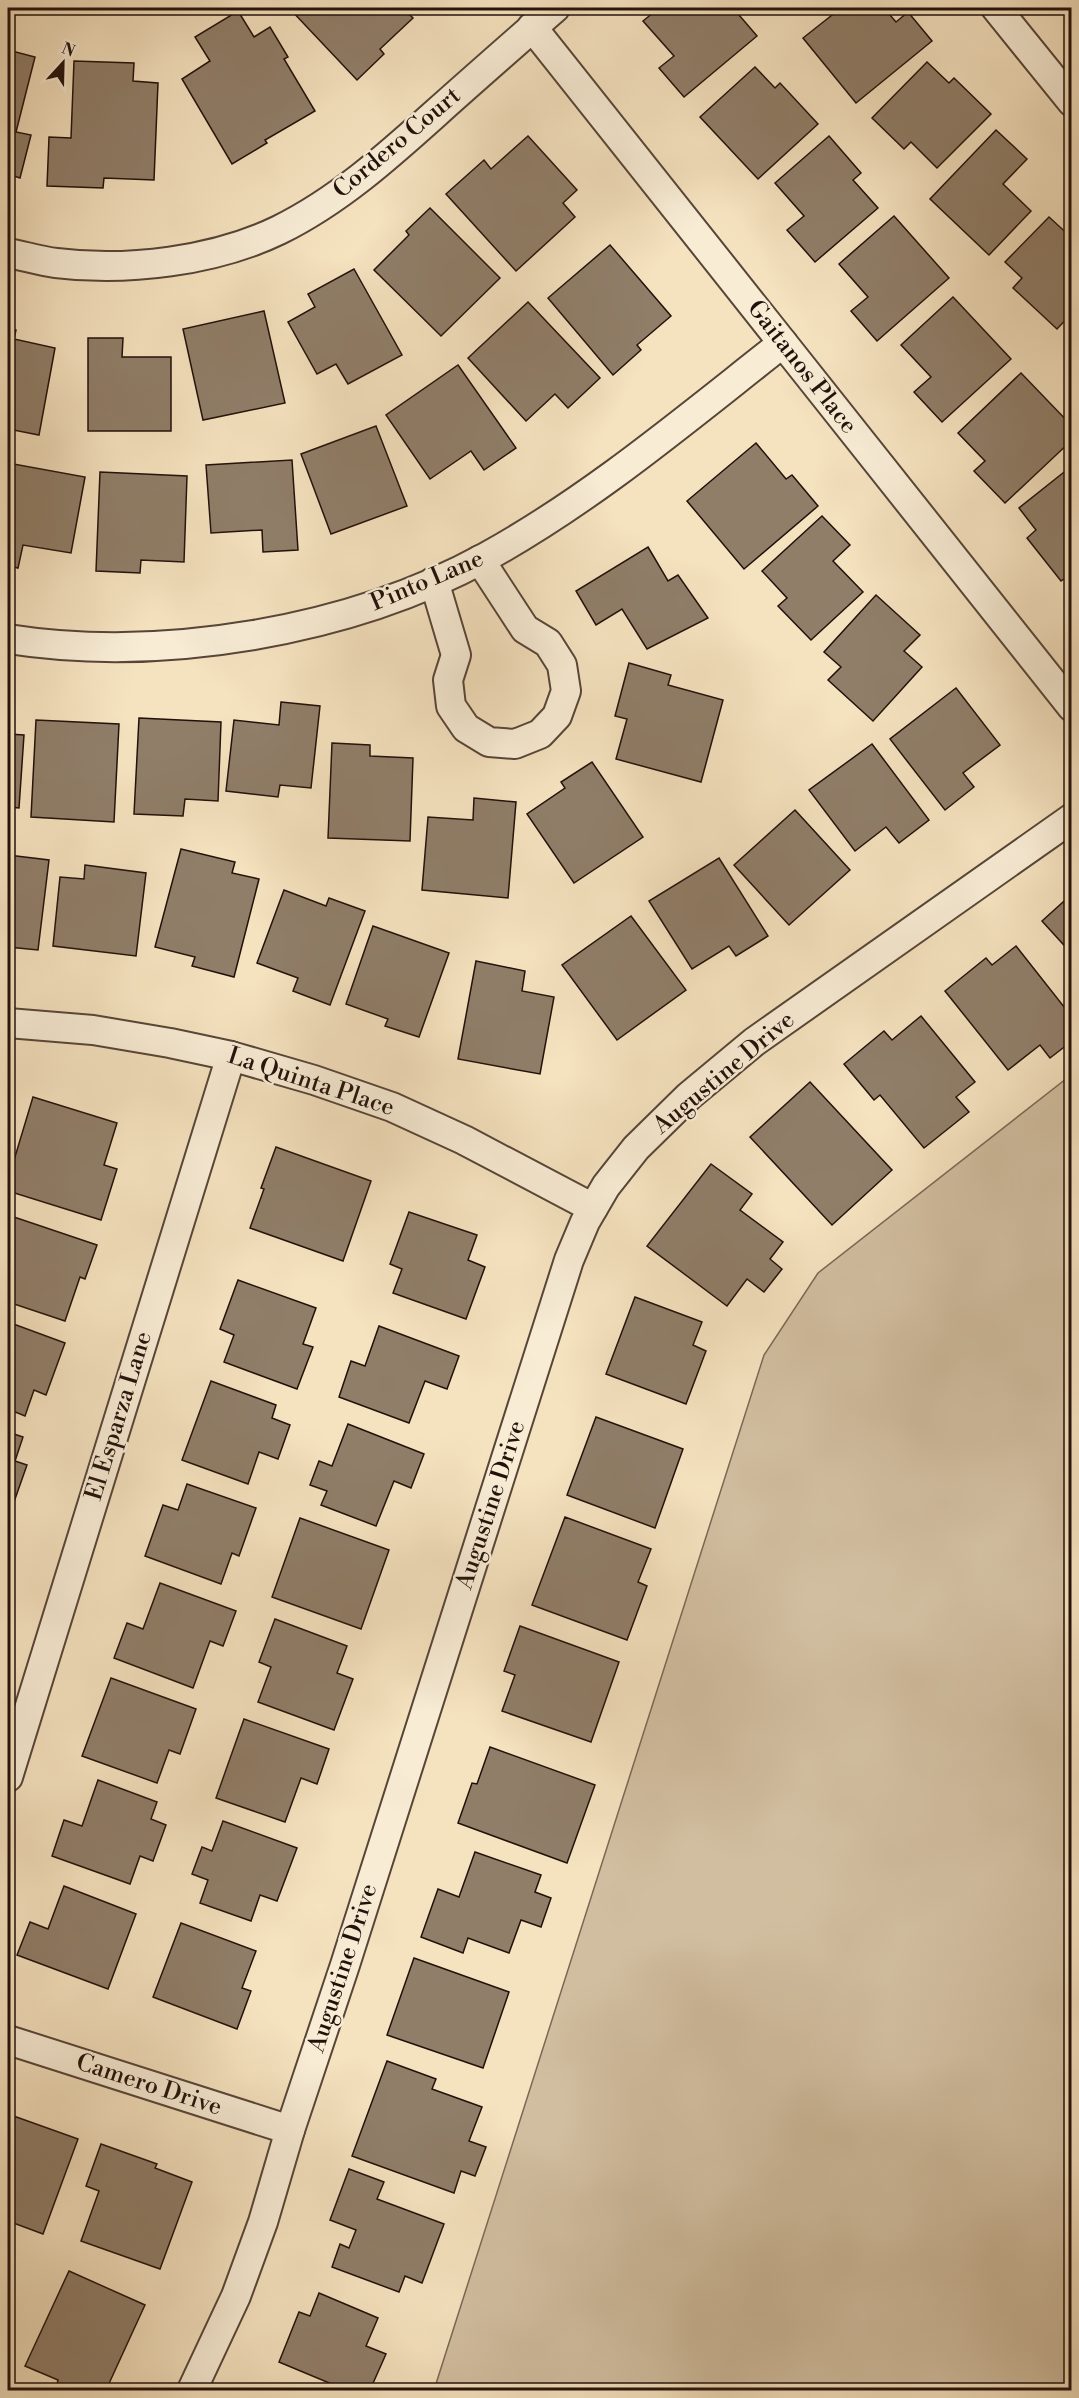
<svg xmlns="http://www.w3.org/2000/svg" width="1079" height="2398" viewBox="0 0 1079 2398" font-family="'Libre Bodoni',serif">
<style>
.green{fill:#d1bea0;stroke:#7a6856;stroke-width:1.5}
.building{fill:#907e69;stroke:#22110b;stroke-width:1.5}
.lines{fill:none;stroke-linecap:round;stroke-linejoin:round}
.minor-casing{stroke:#574538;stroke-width:32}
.minor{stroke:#f8ecd5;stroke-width:28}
.labels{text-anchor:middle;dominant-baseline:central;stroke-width:5;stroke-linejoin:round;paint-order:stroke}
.street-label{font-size:24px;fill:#22110b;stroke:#f8ecd5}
</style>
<rect width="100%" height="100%" fill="#f5e2bf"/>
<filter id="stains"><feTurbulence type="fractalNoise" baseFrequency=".00333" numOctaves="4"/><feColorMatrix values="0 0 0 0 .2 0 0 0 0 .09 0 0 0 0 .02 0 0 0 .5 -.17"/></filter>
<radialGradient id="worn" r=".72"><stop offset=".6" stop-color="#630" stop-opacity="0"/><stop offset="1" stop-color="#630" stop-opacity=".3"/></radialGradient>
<path class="green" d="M1071 1075V2390H434L764 1355 818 1273Z"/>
<g class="building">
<path d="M289 8H403L413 18 380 49 384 54 357 80Z"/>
<path d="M659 8H733L757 36 684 97 659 68 674 56 643 21Z"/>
<path d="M841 8H884L896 22 908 12 932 41 856 103 803 38Z"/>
<path d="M238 11 254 37 270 27 288 57 284 59 315 111 265 140 267 143 232 164 182 79 210 61 195 37Z"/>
<path d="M8 50 35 57 16 132 31 135 20 178 8 174Z"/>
<path d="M74 61 134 63 133 81 158 83 154 180 104 178 103 188 47 186 49 137 71 138Z"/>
<path d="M927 62 949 83 954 78 991 114 937 168 911 142 904 149 872 118Z"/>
<path d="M755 67 775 88 780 83 818 124 758 179 700 117Z"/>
<path d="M996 130 1027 159 1003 184 1031 211 989 255 930 199Z"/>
<path d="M528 136 577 190 563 203 575 217 516 271 446 194 484 160 491 169Z"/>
<path d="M829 136 861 173 853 180 878 208 815 262 787 230 804 216 775 183Z"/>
<path d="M430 208 500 278 441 336 374 270 409 235 406 231Z"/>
<path d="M894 216 949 278 877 341 851 311 868 297 839 264Z"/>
<path d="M1049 217 1072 238V313L1057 329 1013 288 1022 278 1005 262Z"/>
<path d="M610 245 671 316 637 345 641 350 613 375 548 298Z"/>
<path d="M354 269 402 355 348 384 336 364 317 374 288 322 315 307 308 294Z"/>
<path d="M953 297 1011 359 942 422 914 392 931 377 901 345Z"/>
<path d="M528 302 600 378 568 408 555 394 526 421 468 358Z"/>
<path d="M264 311 285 403 203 420 183 329Z"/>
<path d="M8 328 16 330 14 339 55 348 39 435 8 429Z"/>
<path d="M88 338H123L122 357H171V431H88Z"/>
<path d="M458 365 516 448 484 470 471 451 430 479 386 415Z"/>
<path d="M1021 373 1072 426V440L1005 503 974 471 985 461 958 433Z"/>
<path d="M376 426 407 506 331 534 301 454Z"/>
<path d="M756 443 786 479 792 475 818 506 744 569 687 501Z"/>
<path d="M292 460 298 550 263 552 262 530 211 533 206 465Z"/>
<path d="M8 463 85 477 71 553 23 545 18 568 8 566Z"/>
<path d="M1068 469 1072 473V573L1061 581 1027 538 1036 530 1019 508Z"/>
<path d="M100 472 187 476 184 562 141 560 140 573 96 571Z"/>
<path d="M822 516 850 545 833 561 863 592 811 640 778 606 787 598 762 571Z"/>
<path d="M648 547 668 581 678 575 708 618 647 649 622 609 596 625 576 591Z"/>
<path d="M876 595 920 635 904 651 922 667 873 721 828 680 841 667 824 652Z"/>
<path d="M629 663 671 675 668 685 723 700 701 782 616 759 627 719 615 716Z"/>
<path d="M956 688 1000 745 963 773 974 787 945 810 890 739Z"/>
<path d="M281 702 320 706 311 788 280 785 278 797 226 791 234 720 279 725Z"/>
<path d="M139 718 221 722 218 801 185 799 183 816 134 814Z"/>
<path d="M36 720 119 724 114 822 31 817Z"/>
<path d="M8 734 24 735 19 808 8 807Z"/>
<path d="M332 743 370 745V756L413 758 410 841 328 838Z"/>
<path d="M872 744 929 820 899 843 886 827 855 851 809 790Z"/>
<path d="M592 762 643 837 574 883 527 814 565 788 561 782Z"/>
<path d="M474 798 516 802 508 898 422 890 428 817 473 820Z"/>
<path d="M795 810 850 870 789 925 734 865Z"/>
<path d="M181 849 235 862 232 873 259 879 234 977 192 966 195 957 155 947Z"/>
<path d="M8 855 49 860 38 950 8 947Z"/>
<path d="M719 858 768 936 736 956 729 946 692 969 649 901Z"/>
<path d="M85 865 146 873 136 956 53 946 60 877 84 879Z"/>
<path d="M284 890 326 906 329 898 365 911 330 1005 293 991 298 978 257 963Z"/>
<path d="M1072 894V954L1042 921Z"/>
<path d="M631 916 686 990 617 1040 562 965Z"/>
<path d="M373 926 449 953 419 1037 385 1026 388 1019 346 1004Z"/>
<path d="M1016 946 1072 1017V1041L1050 1058 1040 1045 1008 1070 945 991 986 958 992 965Z"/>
<path d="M476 961 525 971 522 991 554 997 540 1074 458 1059Z"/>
<path d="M921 1016 975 1082 956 1097 969 1112 924 1148 880 1095 874 1100 844 1064 884 1031 892 1040Z"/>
<path d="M810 1082 892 1170 832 1225 750 1137Z"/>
<path d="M33 1097 117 1123 104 1165 117 1169 101 1220 8 1191V1180Z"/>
<path d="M276 1147 371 1181 343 1261 250 1228 264 1189 261 1188Z"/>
<path d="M711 1164 752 1194 740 1210 783 1242 770 1259 782 1269 764 1292 747 1279 727 1306 647 1246Z"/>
<path d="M409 1212 477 1235 468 1260 485 1267 466 1319 393 1293 402 1269 390 1264Z"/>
<path d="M8 1215 97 1245 85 1279 80 1277 65 1321 8 1302Z"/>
<path d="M238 1280 316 1308 303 1344 313 1347 297 1389 224 1362 234 1335 220 1329Z"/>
<path d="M635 1297 702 1322 693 1345 706 1351 686 1404 606 1374Z"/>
<path d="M8 1322 65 1343 46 1395 34 1390 25 1416 8 1409Z"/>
<path d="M379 1326 459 1356 447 1389 425 1381 409 1423 339 1397 351 1361 365 1366Z"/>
<path d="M211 1381 276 1405 272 1418 290 1425 278 1459 259 1452 248 1484 182 1460Z"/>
<path d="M596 1417 683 1449 655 1528 567 1495Z"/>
<path d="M348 1424 424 1454 411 1488 394 1481 376 1526 321 1505 327 1491 310 1485 319 1461 332 1466Z"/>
<path d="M8 1432 23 1437 15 1461 27 1465 8 1519Z"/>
<path d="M187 1484 256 1508 239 1556 232 1553 221 1584 145 1556 163 1505 178 1510Z"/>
<path d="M565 1517 651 1549 638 1582 647 1586 627 1640 532 1605Z"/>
<path d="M300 1518 389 1550 361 1629 272 1597Z"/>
<path d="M160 1583 236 1611 223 1646 210 1641 193 1688 114 1658 127 1623 143 1629Z"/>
<path d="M275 1619 347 1646 337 1673 353 1679 334 1730 258 1702 271 1667 259 1662Z"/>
<path d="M520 1626 619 1662 591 1742 502 1711 515 1675 504 1671Z"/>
<path d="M111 1678 196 1709 180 1754 169 1750 157 1783 82 1756Z"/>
<path d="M244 1719 329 1749 317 1784 301 1778 285 1822 216 1798Z"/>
<path d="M490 1747 595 1785 567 1863 458 1823 472 1783 477 1784Z"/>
<path d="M98 1780 157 1802 151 1819 166 1825 153 1861 140 1856 130 1884 52 1856 64 1820 82 1826Z"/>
<path d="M223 1821 297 1848 277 1901 260 1895 251 1921 200 1903 208 1880 192 1874 202 1847 212 1851Z"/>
<path d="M475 1852 541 1875 535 1892 551 1898 541 1927 521 1920 509 1953 468 1938 463 1953 421 1937 438 1889 459 1897Z"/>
<path d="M64 1886 136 1914 108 1989 17 1955 30 1922 48 1929Z"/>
<path d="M181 1923 256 1951 242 1988 251 1991 237 2029 153 1997Z"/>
<path d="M414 1958 509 1992 483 2068 387 2035Z"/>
<path d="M387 2061 436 2079 432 2089 482 2107 469 2141 486 2147 475 2176 461 2171 454 2193 352 2156Z"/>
<path d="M8 2114 78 2139 43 2234 8 2221Z"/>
<path d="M101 2144 157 2164 155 2168 192 2182 160 2269 81 2241 99 2191 86 2186Z"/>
<path d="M349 2169 384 2182 377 2199 444 2224 422 2283 405 2276 399 2292 332 2267 340 2244 349 2248 356 2230 330 2220Z"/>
<path d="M69 2271 145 2305 106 2390H72L57 2384 58 2380 25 2366Z"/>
<path d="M319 2293 378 2318 366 2346 386 2354 370 2390H346L279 2362 299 2312 310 2316Z"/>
<path d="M8 2303 12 2339 8 2340Z"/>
</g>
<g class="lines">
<g class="minor-casing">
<g id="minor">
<path d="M996 8 1072 102"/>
<path d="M532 27 1072 707"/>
<path d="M8 253C24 256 40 261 56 263 127 272 215 261 279 230 338 201 387 157 436 113 475 78 515 43 555 8"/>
<path d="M434 581 456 655 448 680 451 706 466 728 489 742 515 744 540 734 557 716 566 691 562 665 548 643 525 629 480 560"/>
<path d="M8 639C161 663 349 632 486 557 593 498 687 418 783 343"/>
<path d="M8 1023 93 1030 170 1043 231 1056 314 1080 392 1107 464 1140 593 1208"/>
<path d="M8 1777 231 1056"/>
<path d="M8 2040 290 2130"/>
<path d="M192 2390 236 2296 263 2222 290 2130 345 1965 569 1260 585 1222 606 1186 636 1148 689 1096 754 1042 1072 818"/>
</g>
</g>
<use href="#minor" class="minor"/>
</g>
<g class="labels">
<g class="street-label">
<text transform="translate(397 143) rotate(-40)">Cordero Court</text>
<text transform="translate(802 367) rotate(52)">Gaitanos Place</text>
<text transform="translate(427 581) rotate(-23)">Pinto Lane</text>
<text transform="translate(724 1073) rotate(-40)">Augustine Drive</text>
<text transform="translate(311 1082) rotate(18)">La Quinta Place</text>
<text transform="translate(119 1416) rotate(-73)">El Esparza Lane</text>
<text transform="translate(491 1505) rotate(-72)">Augustine Drive</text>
<text transform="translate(343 1968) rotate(-72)">Augustine Drive</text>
<text transform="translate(149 2085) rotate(18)">Camero Drive</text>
</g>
</g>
<rect width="1079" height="2398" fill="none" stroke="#f5e2bf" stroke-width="30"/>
<rect x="9" y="9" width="1061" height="2380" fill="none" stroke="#22110b" stroke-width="3"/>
<rect x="15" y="15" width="1049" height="2368" fill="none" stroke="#22110b" stroke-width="1.5"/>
<g transform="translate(63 63) rotate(22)" stroke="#f8ecd5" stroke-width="4.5" paint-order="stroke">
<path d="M0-4.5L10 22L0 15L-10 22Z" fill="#22110b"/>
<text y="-9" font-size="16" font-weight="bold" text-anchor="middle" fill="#22110b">N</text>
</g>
<rect width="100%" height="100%" filter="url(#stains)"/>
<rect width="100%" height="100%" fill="url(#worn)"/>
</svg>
